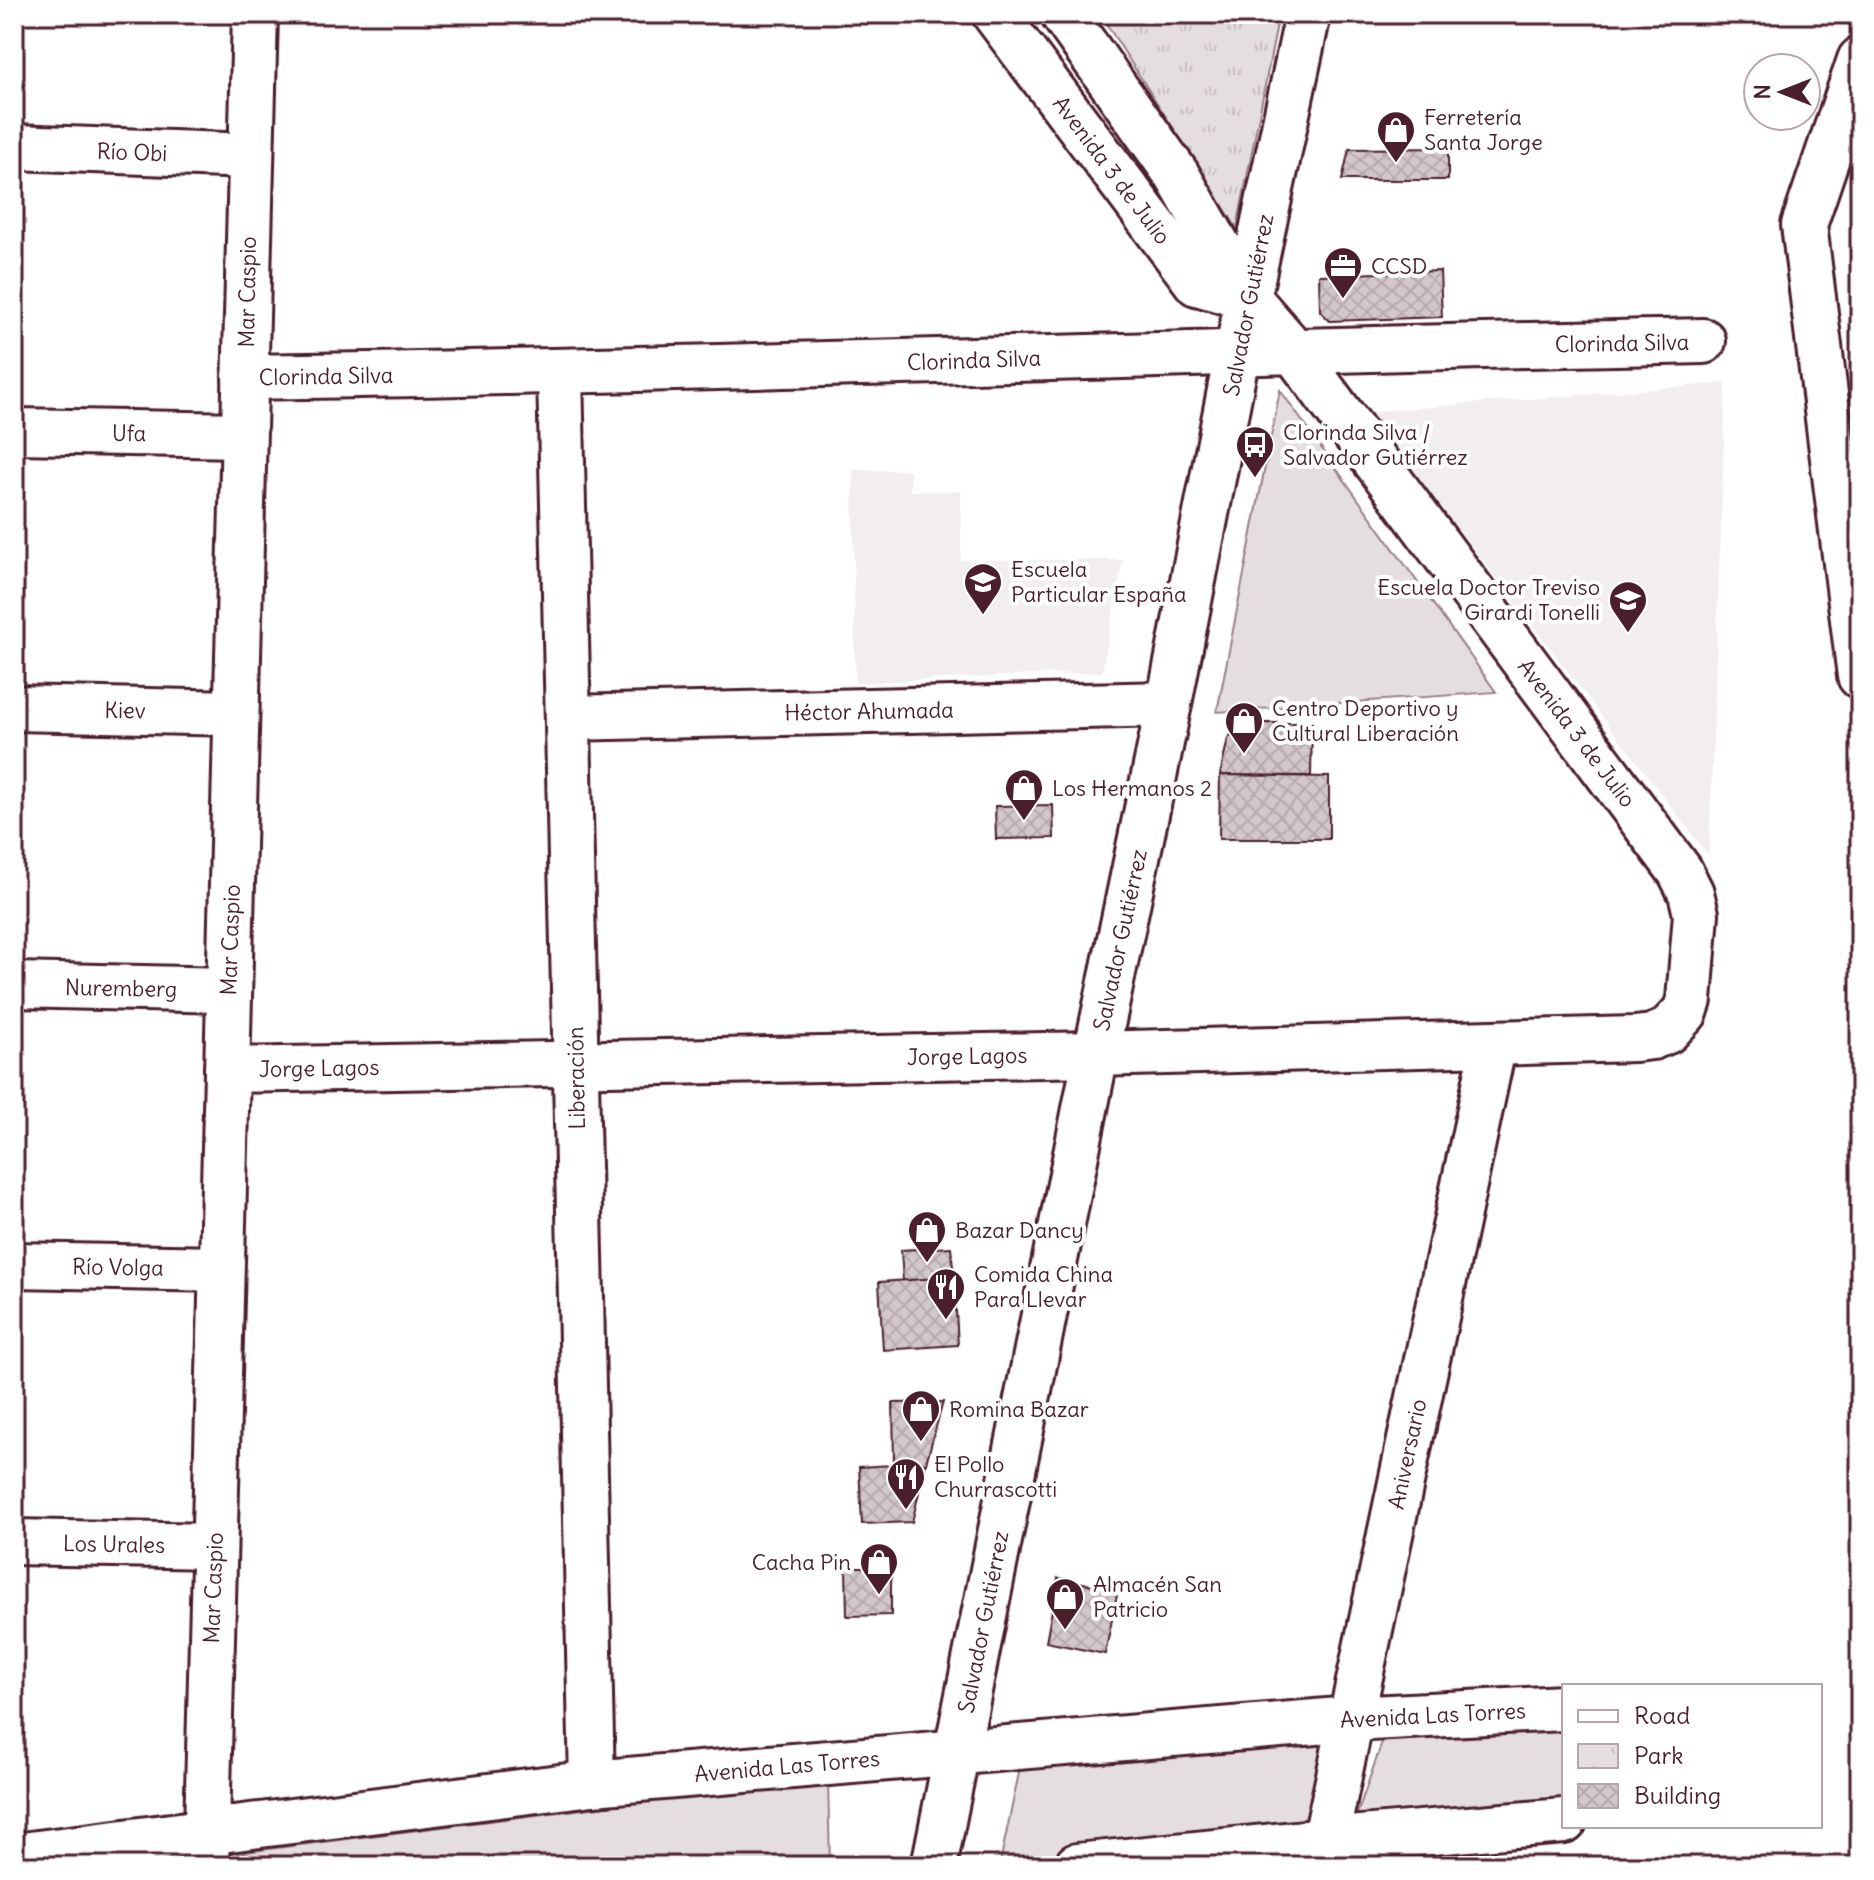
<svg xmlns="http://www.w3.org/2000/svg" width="1874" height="1880" viewBox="0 0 1874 1880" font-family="Delius,sans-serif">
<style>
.built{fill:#f2eeef}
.grass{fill:#e5dee0;stroke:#987e86;stroke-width:2}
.park{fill:url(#park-tufts);stroke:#987e86;stroke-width:2}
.building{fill:url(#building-cross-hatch);stroke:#4a1f2b;stroke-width:2}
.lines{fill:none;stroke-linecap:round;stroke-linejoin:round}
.minor-casing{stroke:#4a1f2b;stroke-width:50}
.major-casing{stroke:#4a1f2b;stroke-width:50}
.minor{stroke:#fff;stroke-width:44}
.major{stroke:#fff;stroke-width:44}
.labels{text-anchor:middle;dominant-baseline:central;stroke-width:8;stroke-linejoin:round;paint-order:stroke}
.poi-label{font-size:22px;fill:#4a1f2b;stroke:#fff;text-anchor:start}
.street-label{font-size:22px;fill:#4a1f2b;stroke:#fff}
</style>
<defs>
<pattern id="park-tufts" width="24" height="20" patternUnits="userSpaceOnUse" patternTransform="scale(2)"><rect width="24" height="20" fill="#e5dee0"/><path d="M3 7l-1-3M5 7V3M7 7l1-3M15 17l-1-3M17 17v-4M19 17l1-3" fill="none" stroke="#c6bec0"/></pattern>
<pattern id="building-cross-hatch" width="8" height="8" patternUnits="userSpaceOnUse" patternTransform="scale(2)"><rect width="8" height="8" fill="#d2c7cb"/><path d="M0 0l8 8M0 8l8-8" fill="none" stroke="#b6aaae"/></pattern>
</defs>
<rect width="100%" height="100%" fill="#fff"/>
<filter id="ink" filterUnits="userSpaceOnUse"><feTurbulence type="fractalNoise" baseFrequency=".0125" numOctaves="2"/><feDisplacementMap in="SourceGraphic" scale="16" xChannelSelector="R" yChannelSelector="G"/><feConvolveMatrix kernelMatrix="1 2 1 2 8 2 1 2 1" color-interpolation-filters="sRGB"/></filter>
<g filter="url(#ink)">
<g class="built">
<path d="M1726 383 1709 856 1369 412Z"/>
<path d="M853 470H910V491H961V560H1123L1102 672 855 683Z"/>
</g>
<g class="grass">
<path d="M1280 390 1496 692 1217 712Z"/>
<path d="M1564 1723V1806L1355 1820 1385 1734Z"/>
<path d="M1334 1727 1316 1834 1000 1863 1023 1754Z"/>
<path d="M828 1778 830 1866H238L237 1853Z"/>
</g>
<path class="park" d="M1100 14H1279L1237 228Z"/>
<g class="building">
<path d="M1448 148V180H1342L1349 149Z"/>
<path d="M1440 271 1442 317 1330 321 1320 311 1319 275Z"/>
<path d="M1242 723H1312L1311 776 1220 775 1228 738Z"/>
<path d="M1220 775 1329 777V839H1219Z"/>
<path d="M1053 805 1054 838 996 839 995 806Z"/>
<path d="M951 1247 954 1277 903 1281 901 1250Z"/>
<path d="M954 1277 958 1345 883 1350 879 1282Z"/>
<path d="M943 1402 926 1463 894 1464 893 1403Z"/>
<path d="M926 1463 912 1522 862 1524 859 1467Z"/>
<path d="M846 1567H891V1615L847 1616Z"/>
<path d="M1058 1578 1118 1590 1105 1654 1046 1642Z"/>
</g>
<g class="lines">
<g class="minor-casing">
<g id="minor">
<path d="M995 14 1197 283 1248 298"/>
<path d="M1860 60 1804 225 1860 676"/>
<path d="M14 147 251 156"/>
<path d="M560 373 592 1783"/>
<path d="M245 377C731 370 1217 351 1703 341"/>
<path d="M14 431 243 435"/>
<path d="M14 708 236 713"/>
<path d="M568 718 1169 704"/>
<path d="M14 985 228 990"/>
<path d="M227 1070 1096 1054 1635 1039 1652 1037 1667 1031 1685 1012 1689 1000 1696 914 1691 893 1680 871 1293 350 1248 298 1177 175 1063 14"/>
<path d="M14 1265 221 1269"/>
<path d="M14 1542 214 1546"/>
<path d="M14 1856 592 1783 1351 1719 1564 1708"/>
<path d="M206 1866 255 14"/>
<path d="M1077 1866 1325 1841 1564 1821"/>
<path d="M1320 1866 1494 1043"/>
</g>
</g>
<g class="major-casing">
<path id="major" d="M934 1866 1096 1054 1169 704 1248 298 1308 14"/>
</g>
<use href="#minor" class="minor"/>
<use href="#major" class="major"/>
</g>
</g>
<defs>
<g id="shop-pin" transform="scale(2)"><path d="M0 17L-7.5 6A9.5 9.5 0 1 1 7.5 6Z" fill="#4a1f2b" stroke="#fff"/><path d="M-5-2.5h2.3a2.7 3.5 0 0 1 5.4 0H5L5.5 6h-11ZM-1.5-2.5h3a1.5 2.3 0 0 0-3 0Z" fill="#fff"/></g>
<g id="office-pin" transform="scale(2)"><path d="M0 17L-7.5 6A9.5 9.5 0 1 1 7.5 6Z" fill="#4a1f2b" stroke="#fff"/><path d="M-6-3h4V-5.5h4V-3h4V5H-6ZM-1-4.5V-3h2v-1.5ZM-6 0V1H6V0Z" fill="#fff"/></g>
<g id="bus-pin" transform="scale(2)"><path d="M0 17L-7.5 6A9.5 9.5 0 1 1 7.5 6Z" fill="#4a1f2b" stroke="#fff"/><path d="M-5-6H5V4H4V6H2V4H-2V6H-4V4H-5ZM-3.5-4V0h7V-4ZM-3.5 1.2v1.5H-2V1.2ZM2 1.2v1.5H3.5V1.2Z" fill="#fff"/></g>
<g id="school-pin" transform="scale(2)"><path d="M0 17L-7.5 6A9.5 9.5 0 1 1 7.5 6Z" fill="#4a1f2b" stroke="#fff"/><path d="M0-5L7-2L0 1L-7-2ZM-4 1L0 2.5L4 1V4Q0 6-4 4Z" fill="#fff"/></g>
<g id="restaurant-pin" transform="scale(2)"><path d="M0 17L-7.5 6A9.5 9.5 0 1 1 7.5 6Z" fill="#4a1f2b" stroke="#fff"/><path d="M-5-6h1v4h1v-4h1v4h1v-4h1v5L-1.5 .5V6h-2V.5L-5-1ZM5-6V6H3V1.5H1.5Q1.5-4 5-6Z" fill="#fff"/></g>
</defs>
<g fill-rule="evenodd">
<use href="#shop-pin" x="1396" y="130"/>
<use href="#office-pin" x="1343" y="266"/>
<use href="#bus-pin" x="1255" y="445"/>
<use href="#school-pin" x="983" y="582"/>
<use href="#school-pin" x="1628" y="600"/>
<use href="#shop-pin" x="1244" y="721"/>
<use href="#shop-pin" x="1024" y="788"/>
<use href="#shop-pin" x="927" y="1230"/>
<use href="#restaurant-pin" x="946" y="1287"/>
<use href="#shop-pin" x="921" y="1409"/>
<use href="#restaurant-pin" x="906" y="1477"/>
<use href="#shop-pin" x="879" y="1562"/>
<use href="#shop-pin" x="1065" y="1597"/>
</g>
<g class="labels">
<g class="poi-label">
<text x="1424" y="117">Ferretería<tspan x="1424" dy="25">Santa Jorge</tspan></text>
<text x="1371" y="266">CCSD</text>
<text x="1283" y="432">Clorinda Silva /<tspan x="1283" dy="25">Salvador Gutiérrez</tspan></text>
<text x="1011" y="569">Escuela<tspan x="1011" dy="25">Particular España</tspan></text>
<text x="1600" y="587" text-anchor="end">Escuela Doctor Treviso<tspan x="1600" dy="25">Girardi Tonelli</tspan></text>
<text x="1272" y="708">Centro Deportivo y<tspan x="1272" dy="25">Cultural Liberación</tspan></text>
<text x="1052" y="788">Los Hermanos 2</text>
<text x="955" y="1230">Bazar Dancy</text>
<text x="974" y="1274">Comida China<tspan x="974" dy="25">Para Llevar</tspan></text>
<text x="949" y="1409">Romina Bazar</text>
<text x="934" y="1464">El Pollo<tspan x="934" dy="25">Churrascotti</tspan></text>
<text x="851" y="1562" text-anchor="end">Cacha Pin</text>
<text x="1093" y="1584">Almacén San<tspan x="1093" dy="25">Patricio</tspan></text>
</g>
<g class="street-label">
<text transform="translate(132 152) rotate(2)">Río Obi</text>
<text transform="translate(1112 170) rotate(53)">Avenida 3 de Julio</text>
<text transform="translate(247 292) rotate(-89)">Mar Caspio</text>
<text transform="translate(1248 305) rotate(-79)">Salvador Gutiérrez</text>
<text transform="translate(1622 343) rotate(-1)">Clorinda Silva</text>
<text transform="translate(974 360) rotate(-2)">Clorinda Silva</text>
<text transform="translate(326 376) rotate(-1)">Clorinda Silva</text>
<text transform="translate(129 433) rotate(1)">Ufa</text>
<text transform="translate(125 710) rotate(1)">Kiev</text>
<text transform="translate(869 711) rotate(-1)">Héctor Ahumada</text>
<text transform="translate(1577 733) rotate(53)">Avenida 3 de Julio</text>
<text transform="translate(230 940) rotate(-88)">Mar Caspio</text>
<text transform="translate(1120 940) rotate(-78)">Salvador Gutiérrez</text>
<text transform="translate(121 988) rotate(1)">Nuremberg</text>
<text transform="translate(967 1056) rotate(-1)">Jorge Lagos</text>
<text transform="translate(319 1068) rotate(-1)">Jorge Lagos</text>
<text transform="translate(576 1078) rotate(-91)">Liberación</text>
<text transform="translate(118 1267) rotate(1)">Río Volga</text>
<text transform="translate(1407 1454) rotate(-78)">Aniversario</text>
<text transform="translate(114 1544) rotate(1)">Los Urales</text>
<text transform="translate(213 1588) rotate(-88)">Mar Caspio</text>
<text transform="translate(983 1622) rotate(-79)">Salvador Gutiérrez</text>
<text transform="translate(1433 1715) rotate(-3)">Avenida Las Torres</text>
<text transform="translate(787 1766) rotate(-5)">Avenida Las Torres</text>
</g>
</g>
<rect width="1874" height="1880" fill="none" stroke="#fff" stroke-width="48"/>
<rect x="24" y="24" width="1826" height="1832" fill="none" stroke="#4a1f2b" stroke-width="3" filter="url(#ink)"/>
<rect x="1562" y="1684" width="260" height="144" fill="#ffffff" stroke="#b7a5aa" stroke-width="2"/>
<rect x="1578" y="1710" width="40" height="12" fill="#ffffff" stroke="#b7a5aa" stroke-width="2"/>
<text x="1634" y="1724" font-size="24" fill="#4a1f2b">Road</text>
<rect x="1578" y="1744" width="40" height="24" fill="url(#park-tufts)" stroke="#b7a5aa" stroke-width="2"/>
<text x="1634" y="1764" font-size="24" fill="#4a1f2b">Park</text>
<rect x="1578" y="1784" width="40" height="24" fill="url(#building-cross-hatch)" stroke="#b7a5aa" stroke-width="2"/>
<text x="1634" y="1804" font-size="24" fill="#4a1f2b">Building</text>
<g transform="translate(1782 92) rotate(270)"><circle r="38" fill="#ffffff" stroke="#b7a5aa" stroke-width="2"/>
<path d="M0-6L14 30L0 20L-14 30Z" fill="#4a1f2b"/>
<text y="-12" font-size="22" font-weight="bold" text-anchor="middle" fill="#4a1f2b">N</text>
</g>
</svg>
